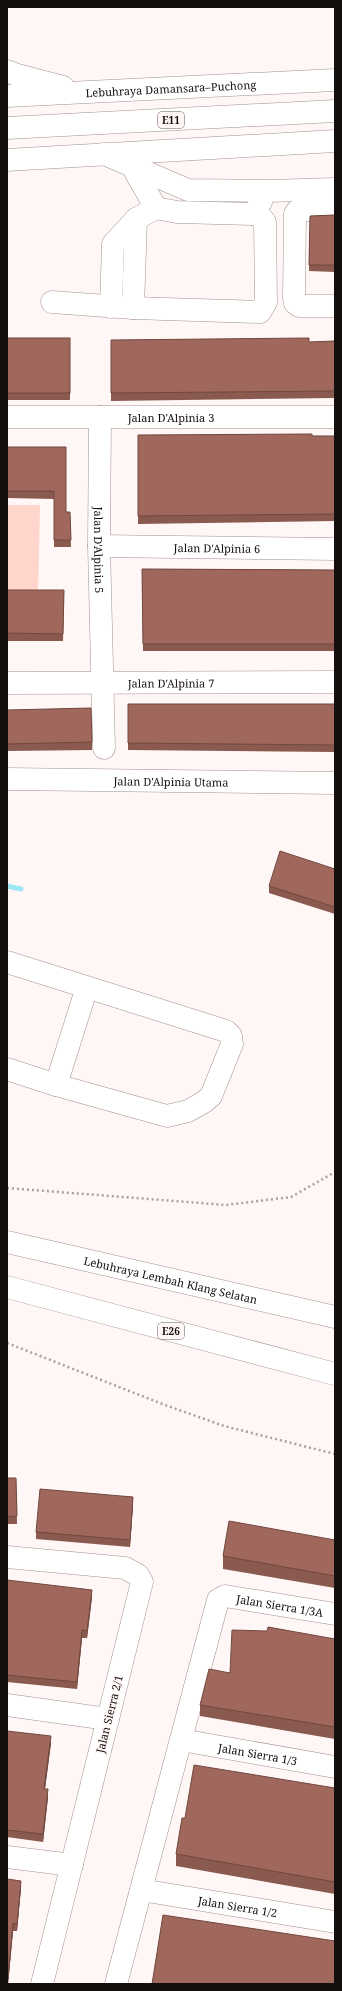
<svg xmlns="http://www.w3.org/2000/svg" width="342" height="1991" viewBox="0 0 342 1991" font-family="'Noto Serif',serif">
<style>
.green{fill:#ffd5cc}
.lines{fill:none;stroke-linecap:round;stroke-linejoin:round}
.stream{stroke:#9ce8f5;stroke-width:5}
.minor-casing{stroke:#a2918d;stroke-width:23}
.highway-casing{stroke:#a2918d;stroke-width:23}
.path{stroke:#a7a09f;stroke-width:2.5;stroke-dasharray:2 3;stroke-linecap:butt}
.minor{stroke:#fff;stroke-width:22}
.highway{stroke:#fff;stroke-width:22}
.wall{fill:#8a594f}
.shaded-wall{fill:#704840}
.building{fill:#a0675c;stroke:#704840}
.labels{text-anchor:middle;dominant-baseline:central;stroke-width:3;stroke-linejoin:round;paint-order:stroke}
.shield{fill:#fff7f6;stroke:#5b5554;stroke-width:1}
.shield-label{font-size:10px;font-weight:bold;fill:#150f0e}
.street-label{font-size:11px;fill:#150f0e;stroke:#fff7f6}
</style>
<rect width="100%" height="100%" fill="#fff7f6"/>
<path class="green" d="M7 505H40L38 595 7 594Z"/>
<g class="lines">
<path class="stream" d="M7 886 21 889"/>
<g class="minor-casing">
<g id="minor">
<path d="M104 154 188 190 269 191 335 189"/>
<path d="M132 165 138 177 156 208 177 212 253 214 261 202"/>
<path d="M335 210H301L297 211 295 214 294 298 295 303 299 306H335"/>
<path d="M52 302 133 308 260 312 266 302 265 222 260 216 253 214"/>
<path d="M111 307 113 244 136 219"/>
<path d="M133 308 136 219 156 208"/>
<path id="s1" d="M7 417H335"/>
<path id="s2" d="M100 417 99 546 104 748"/>
<path id="s3" d="M99 546 335 549"/>
<path id="s4" d="M7 683 335 682"/>
<path id="s5" d="M7 779 335 783"/>
<path d="M7 962 226 1031 231 1036 232 1044 211 1096 204 1102 188 1111 167 1116 56 1085 87 987"/>
<path d="M7 1069 56 1085"/>
<path d="M7 1557 125 1568 138 1575 142 1582 42 1984"/>
<path d="M7 1705 108 1719"/>
<path id="s6" d="M181 1740 335 1767"/>
<path d="M7 1857 72 1865"/>
<path id="s7" d="M141 1890 335 1922"/>
<path id="s8" d="M116 1984 218 1600 225 1596 335 1614"/>
</g>
</g>
<g class="highway-casing">
<g id="highway">
<path d="M7 71 17 75 63 87"/>
<path id="s9" d="M7 96 335 80"/>
<path d="M7 128 335 111"/>
<path d="M7 160 335 141"/>
<path id="s10" d="M7 1242 335 1317"/>
<path d="M7 1287 335 1374"/>
</g>
</g>
<g class="path">
<path d="M7 1188 226 1205 291 1197 335 1172"/>
<path d="M7 1343 165 1405 224 1426 335 1454"/>
</g>
<use href="#minor" class="minor"/>
<use href="#highway" class="highway"/>
</g>
<g class="wall">
<path d="M335 215V272L309 271 310 216Z"/>
<rect x="7" y="338" width="63" height="62"/>
<path d="M111 340 309 342 335 341V398L111 401Z"/>
<path d="M138 435 335 436V521L138 524Z"/>
<path d="M7 447H66V512H70L71 547H54V499L7 498Z"/>
<path d="M142 569 335 570V651H143Z"/>
<path d="M7 590H64L63 641H7Z"/>
<path d="M128 704H335V752L128 750Z"/>
<path d="M7 710 92 742V750L7 751Z"/>
<path d="M335 869V914L269 893V886Z"/>
<path d="M7 1478H16L17 1524H7Z"/>
<path d="M133 1505 130 1547 36 1539V1532Z"/>
<path d="M335 1540V1588L223 1569V1556Z"/>
<path d="M7 1580 92 1597 87 1638H82L77 1689 7 1682Z"/>
<path d="M335 1639V1739L200 1716V1705L230 1673Z"/>
<path d="M7 1731 51 1743 45 1789 48 1797 43 1842 7 1837Z"/>
<path d="M335 1788V1894L176 1866V1854L185 1818Z"/>
<path d="M7 1879 21 1888 17 1931H13L8 1984H7Z"/>
</g>
<g class="shaded-wall">
<path d="M133 1497V1505L130 1547V1540Z"/>
<path d="M92 1590V1597L87 1638V1631Z"/>
<path d="M82 1630V1638L77 1689V1682Z"/>
<path d="M51 1736V1743L44 1796V1789Z"/>
<path d="M48 1789V1797L43 1842V1834Z"/>
<path d="M21 1881V1888L17 1931V1924Z"/>
<path d="M13 1923V1931L8 1984V1979Z"/>
</g>
<g class="building">
<path d="M335 215V265H309L310 216Z"/>
<rect x="7" y="338" width="63" height="55"/>
<path d="M309 338V342L335 341V391L111 393V340Z"/>
<path d="M312 434V436H335V514L138 516V435Z"/>
<path d="M7 447H66V512H70L71 540H54V491H7Z"/>
<path d="M142 569 335 570V644H143Z"/>
<path d="M7 590H64L63 634 7 633Z"/>
<path d="M128 704H335V745L128 743Z"/>
<path d="M91 708 92 742 7 744V710Z"/>
<path d="M280 851 335 869V907L269 886Z"/>
<path d="M7 1478H16L17 1516 7 1517Z"/>
<path d="M40 1489 133 1497 130 1540 36 1532Z"/>
<path d="M229 1521 335 1540V1576L223 1556Z"/>
<path d="M7 1580 92 1590 87 1631 82 1630 77 1682 7 1675Z"/>
<path d="M268 1627 335 1639V1727L200 1705 209 1669 230 1673 232 1630 267 1631Z"/>
<path d="M7 1731 51 1736 44 1789H48L43 1834 7 1830Z"/>
<path d="M194 1765 335 1788V1882L176 1854 182 1818H185Z"/>
<path d="M7 1879 21 1881 17 1924 13 1923 8 1979Z"/>
<path d="M163 1915 335 1941V1984H152Z"/>
</g>
<g class="labels">
<g class="shield">
<rect x="158" y="112" width="26" height="16" rx="3"/>
<rect x="158" y="1323" width="26" height="16" rx="3"/>
</g>
<g class="shield-label">
<text x="171" y="120">E11</text>
<text x="171" y="1331">E26</text>
</g>
<g class="street-label">
<text stroke="none"><textPath href="#s9" startOffset="164">Lebuhraya Damansara–Puchong</textPath></text>
<text stroke="none"><textPath href="#s1" startOffset="164">Jalan D'Alpinia 3</textPath></text>
<text stroke="none"><textPath href="#s3" startOffset="118">Jalan D'Alpinia 6</textPath></text>
<text stroke="none"><textPath href="#s2" startOffset="133">Jalan D'Alpinia 5</textPath></text>
<text stroke="none"><textPath href="#s4" startOffset="164">Jalan D'Alpinia 7</textPath></text>
<text stroke="none"><textPath href="#s5" startOffset="164">Jalan D'Alpinia Utama</textPath></text>
<text stroke="none"><textPath href="#s10" startOffset="168">Lebuhraya Lembah Klang Selatan</textPath></text>
<text stroke="none"><textPath href="#s8" startOffset="461">Jalan Sierra 1/3A</textPath></text>
<text transform="translate(109 1714) rotate(-76)">Jalan Sierra 2/1</text>
<text stroke="none"><textPath href="#s6" startOffset="78">Jalan Sierra 1/3</textPath></text>
<text stroke="none"><textPath href="#s7" startOffset="98">Jalan Sierra 1/2</textPath></text>
</g>
</g>
<rect width="342" height="1991" fill="none" stroke="#150f0e" stroke-width="16"/>
</svg>
